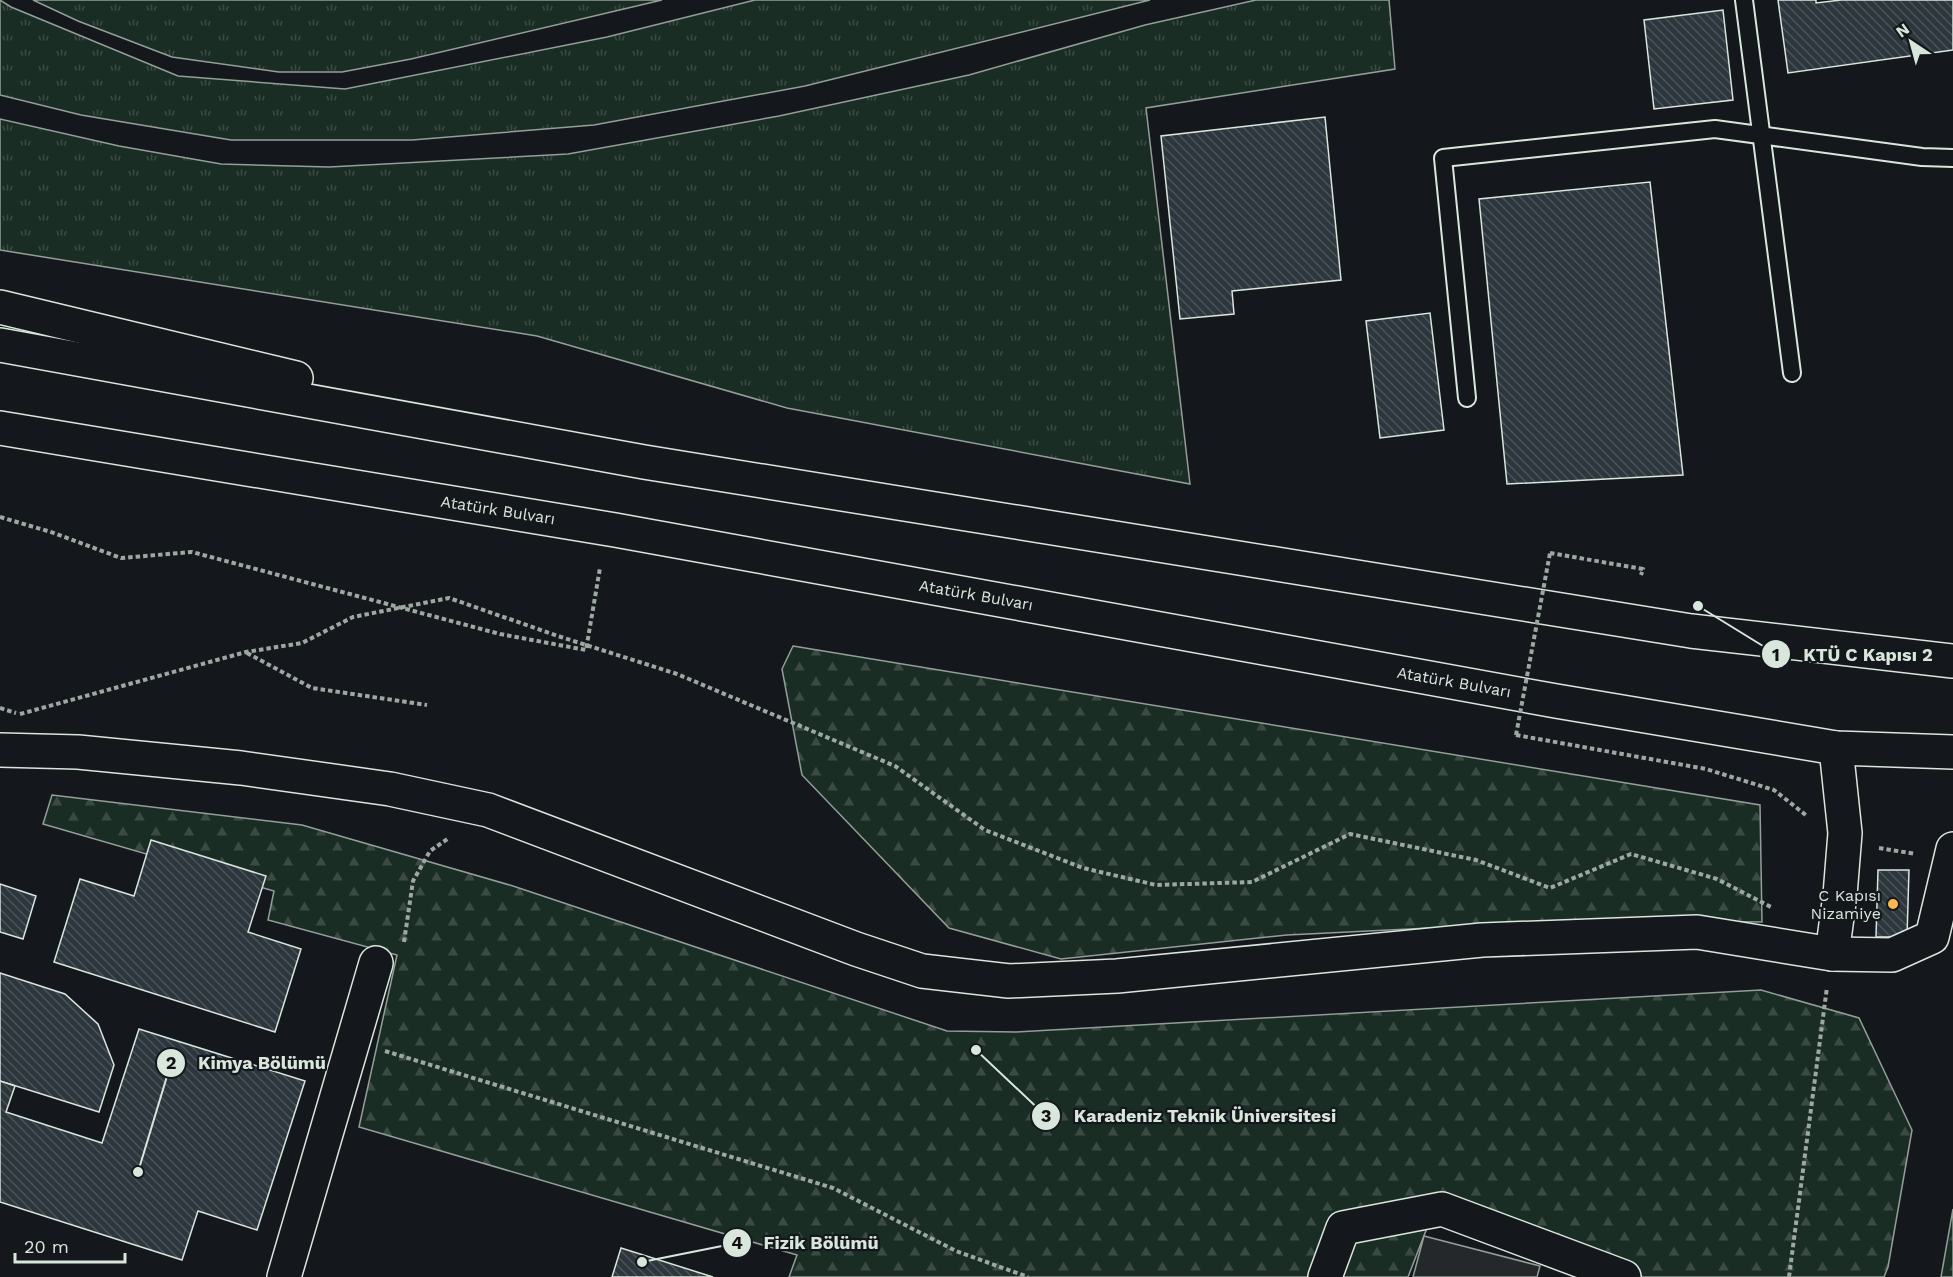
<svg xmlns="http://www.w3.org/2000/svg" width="1953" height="1277" viewBox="0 0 1953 1277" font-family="'Work Sans',sans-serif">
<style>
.grass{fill:url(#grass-tufts);stroke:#939e99;stroke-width:1.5}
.forest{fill:url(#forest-firs);stroke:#939e99;stroke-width:1.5}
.parking{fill:#24282b;stroke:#939e99;stroke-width:1.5}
.building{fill:url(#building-back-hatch);stroke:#d8e6dc;stroke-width:1.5}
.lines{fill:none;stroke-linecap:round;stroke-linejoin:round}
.service-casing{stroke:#d8e6dc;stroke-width:20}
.minor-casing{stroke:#d8e6dc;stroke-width:36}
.trunk-casing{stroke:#d8e6dc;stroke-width:36}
.path{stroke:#9da8a2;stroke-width:4;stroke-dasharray:4.5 3;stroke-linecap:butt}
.service{stroke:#14181c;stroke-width:16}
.minor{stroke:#14181c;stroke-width:33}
.trunk{stroke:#14181c;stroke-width:33}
.path-bridge{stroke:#9da8a2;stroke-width:4;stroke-dasharray:4.5 3;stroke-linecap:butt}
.poi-dot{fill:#ffb74d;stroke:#14181c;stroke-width:2}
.labels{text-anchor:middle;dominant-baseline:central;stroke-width:4.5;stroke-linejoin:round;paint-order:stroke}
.street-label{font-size:16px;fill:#d8e6dc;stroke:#14181c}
.poi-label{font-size:16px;fill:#d8e6dc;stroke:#14181c;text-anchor:end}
.leader{fill:none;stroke:#d8e6dc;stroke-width:2}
.callout-dot{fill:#d8e6dc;stroke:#14181c;stroke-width:2}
.mark-label{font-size:18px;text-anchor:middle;font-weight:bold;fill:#111}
.callout-label{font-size:18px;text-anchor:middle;font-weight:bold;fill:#d8e6dc;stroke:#14181c;stroke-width:4.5;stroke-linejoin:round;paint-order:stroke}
</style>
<defs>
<pattern id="grass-tufts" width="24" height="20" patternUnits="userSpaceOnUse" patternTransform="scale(1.5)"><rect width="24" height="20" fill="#1a2d24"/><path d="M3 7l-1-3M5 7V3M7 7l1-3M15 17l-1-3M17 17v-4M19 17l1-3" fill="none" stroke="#3b4b43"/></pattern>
<pattern id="forest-firs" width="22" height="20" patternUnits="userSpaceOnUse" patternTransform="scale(1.5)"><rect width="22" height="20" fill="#1a2d24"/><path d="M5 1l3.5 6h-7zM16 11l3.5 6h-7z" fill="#3b4b43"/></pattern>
<pattern id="building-back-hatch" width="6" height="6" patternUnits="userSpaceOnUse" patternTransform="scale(1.5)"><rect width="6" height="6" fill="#2c363c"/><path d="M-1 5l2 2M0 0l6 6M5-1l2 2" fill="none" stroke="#4a5358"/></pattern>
</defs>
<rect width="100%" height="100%" fill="#14181c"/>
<g class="grass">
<path d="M0 0 11 7 178 76 345 89 607 37 755 0H1150L805 86 594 125 412 140H231L81 115 0 95Z"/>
<path d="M33 0H662L411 59 342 72H279L172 57 78 21Z"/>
<path d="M1256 0H1389L1395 69 1146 108 1190 484 787 408 537 336 0 250V119L119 146 221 164 329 167 568 154 779 116 969 75 1145 25Z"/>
</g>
<g class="forest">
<path d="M793 646 1760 805 1762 922 1589 920 1287 935 1061 959 949 928 802 775 782 669Z"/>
<path d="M52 795 302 825 513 886 947 1031 1016 1032 1761 990 1859 1018 1912 1130 1888 1267 1884 1277H1643L1439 1197 1408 1277H789L797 1255 359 1127 397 955 268 920 274 891 43 824Z"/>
<path d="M1953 1209V1277H1941Z"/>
</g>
<path class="parking" d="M1424 1236 1540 1266 1537 1277H1413Z"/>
<g class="building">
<path d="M1778 0H1816V3L1841 0H1953V50L1788 73Z"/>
<path d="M1723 10 1733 100 1654 109 1644 20Z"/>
<path d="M1325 117 1341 280 1232 291 1234 314 1180 319 1161 136Z"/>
<path d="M1650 182 1683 475 1507 484 1479 199Z"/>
<path d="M1430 313 1444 430 1380 438 1366 321Z"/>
<path d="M151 840 266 876 248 932 301 949 275 1032 54 962 80 879 134 896Z"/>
<path d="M1878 870H1909L1907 937H1876Z"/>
<path d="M0 884 36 896 23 939 0 932Z"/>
<path d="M0 973 65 994 98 1024 114 1065 99 1112 0 1081Z"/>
<path d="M139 1029 305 1081 257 1230 198 1211 182 1260 0 1202V1081L15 1086 6 1112 102 1143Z"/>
<path d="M621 1248 713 1277H612Z"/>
</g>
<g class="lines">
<g class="service-casing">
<g id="service">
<path d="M1744 0 1792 373"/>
<path d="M1467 398 1443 158 1715 129 1922 157 1953 158"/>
</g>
</g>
<g class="minor-casing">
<g id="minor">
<path d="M0 750 78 752 241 768 390 789 488 810 856 949 922 971 1009 981 1117 976 1482 940 1697 932 1832 954 1892 955 1932 937 1953 849"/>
<path d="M1832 954 1840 895 1845 833 1836 748"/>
<path d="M284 1277 376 963"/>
<path d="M1325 1277 1343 1228 1442 1209 1624 1277"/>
</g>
</g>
<g class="trunk-casing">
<g id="trunk">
<path d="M0 307 296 378"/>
<path d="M0 345 644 462 1691 631 1953 661"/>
<path d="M0 428 615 530 1556 701 1836 748 1953 752"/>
</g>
</g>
<g class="path">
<path d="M0 517 51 532 121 558 192 552 500 634 586 650 600 568"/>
<path d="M1550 553 1643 569 1641 575"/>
<path d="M247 653 312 688 427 705"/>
<path d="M0 708 16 713"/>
<path d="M20 714 246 652 302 643 353 617 449 598 561 637 677 674 895 766 985 830 1083 868 1156 885 1252 882 1350 834 1476 860 1550 888 1631 854 1717 879 1771 907"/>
<path d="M1516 735 1706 769 1774 790 1807 816"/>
<path d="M1879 848 1916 854"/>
<path d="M404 942 413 881 430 851 449 838"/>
<path d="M385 1051 833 1188 956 1251 1028 1277"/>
<path d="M1789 1277 1827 987"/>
</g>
<use href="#service" class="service"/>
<use href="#minor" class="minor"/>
<use href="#trunk" class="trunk"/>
<path class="path-bridge" d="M1516 735 1550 553"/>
</g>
<circle class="poi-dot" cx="1893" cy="904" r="6"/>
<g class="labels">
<g class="street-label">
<text transform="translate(498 510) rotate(9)">Atatürk Bulvarı</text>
<text transform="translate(976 595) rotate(10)">Atatürk Bulvarı</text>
<text transform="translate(1454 682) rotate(10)">Atatürk Bulvarı</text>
</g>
<g class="poi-label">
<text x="1881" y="895">C Kapısı<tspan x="1881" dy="18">Nizamiye</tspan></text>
</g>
</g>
<path class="leader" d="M1698 606L1776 654M138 1172L171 1063M976 1050L1046 1116M642 1262L737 1243"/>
<g class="callout-dot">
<circle cx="1698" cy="606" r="6"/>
<circle cx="138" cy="1172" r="6"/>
<circle cx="976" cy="1050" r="6"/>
<circle cx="642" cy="1262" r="6"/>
<circle cx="1776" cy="654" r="15"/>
<circle cx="171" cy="1063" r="15"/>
<circle cx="1046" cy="1116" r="15"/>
<circle cx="737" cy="1243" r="15"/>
</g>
<g class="mark-label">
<text x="1776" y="661">1</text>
<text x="171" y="1069">2</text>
<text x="1046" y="1122">3</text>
<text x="737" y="1249">4</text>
</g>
<g class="callout-label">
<text x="1868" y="661">KTÜ C Kapısı 2</text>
<text x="262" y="1069">Kimya Bölümü</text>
<text x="1205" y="1122">Karadeniz Teknik Üniversitesi</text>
<text x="821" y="1249">Fizik Bölümü</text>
</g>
<g transform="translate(1911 42) rotate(324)" stroke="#14181c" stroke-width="4.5" paint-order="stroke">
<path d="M0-4.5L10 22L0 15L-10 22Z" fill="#d8e6dc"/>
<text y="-9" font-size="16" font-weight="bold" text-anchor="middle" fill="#d8e6dc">N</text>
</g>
<path d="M15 1253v9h110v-9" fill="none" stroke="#d8e6dc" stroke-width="3"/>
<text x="24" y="1253" font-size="18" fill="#d8e6dc" stroke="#14181c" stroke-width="4.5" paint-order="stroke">20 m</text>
</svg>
